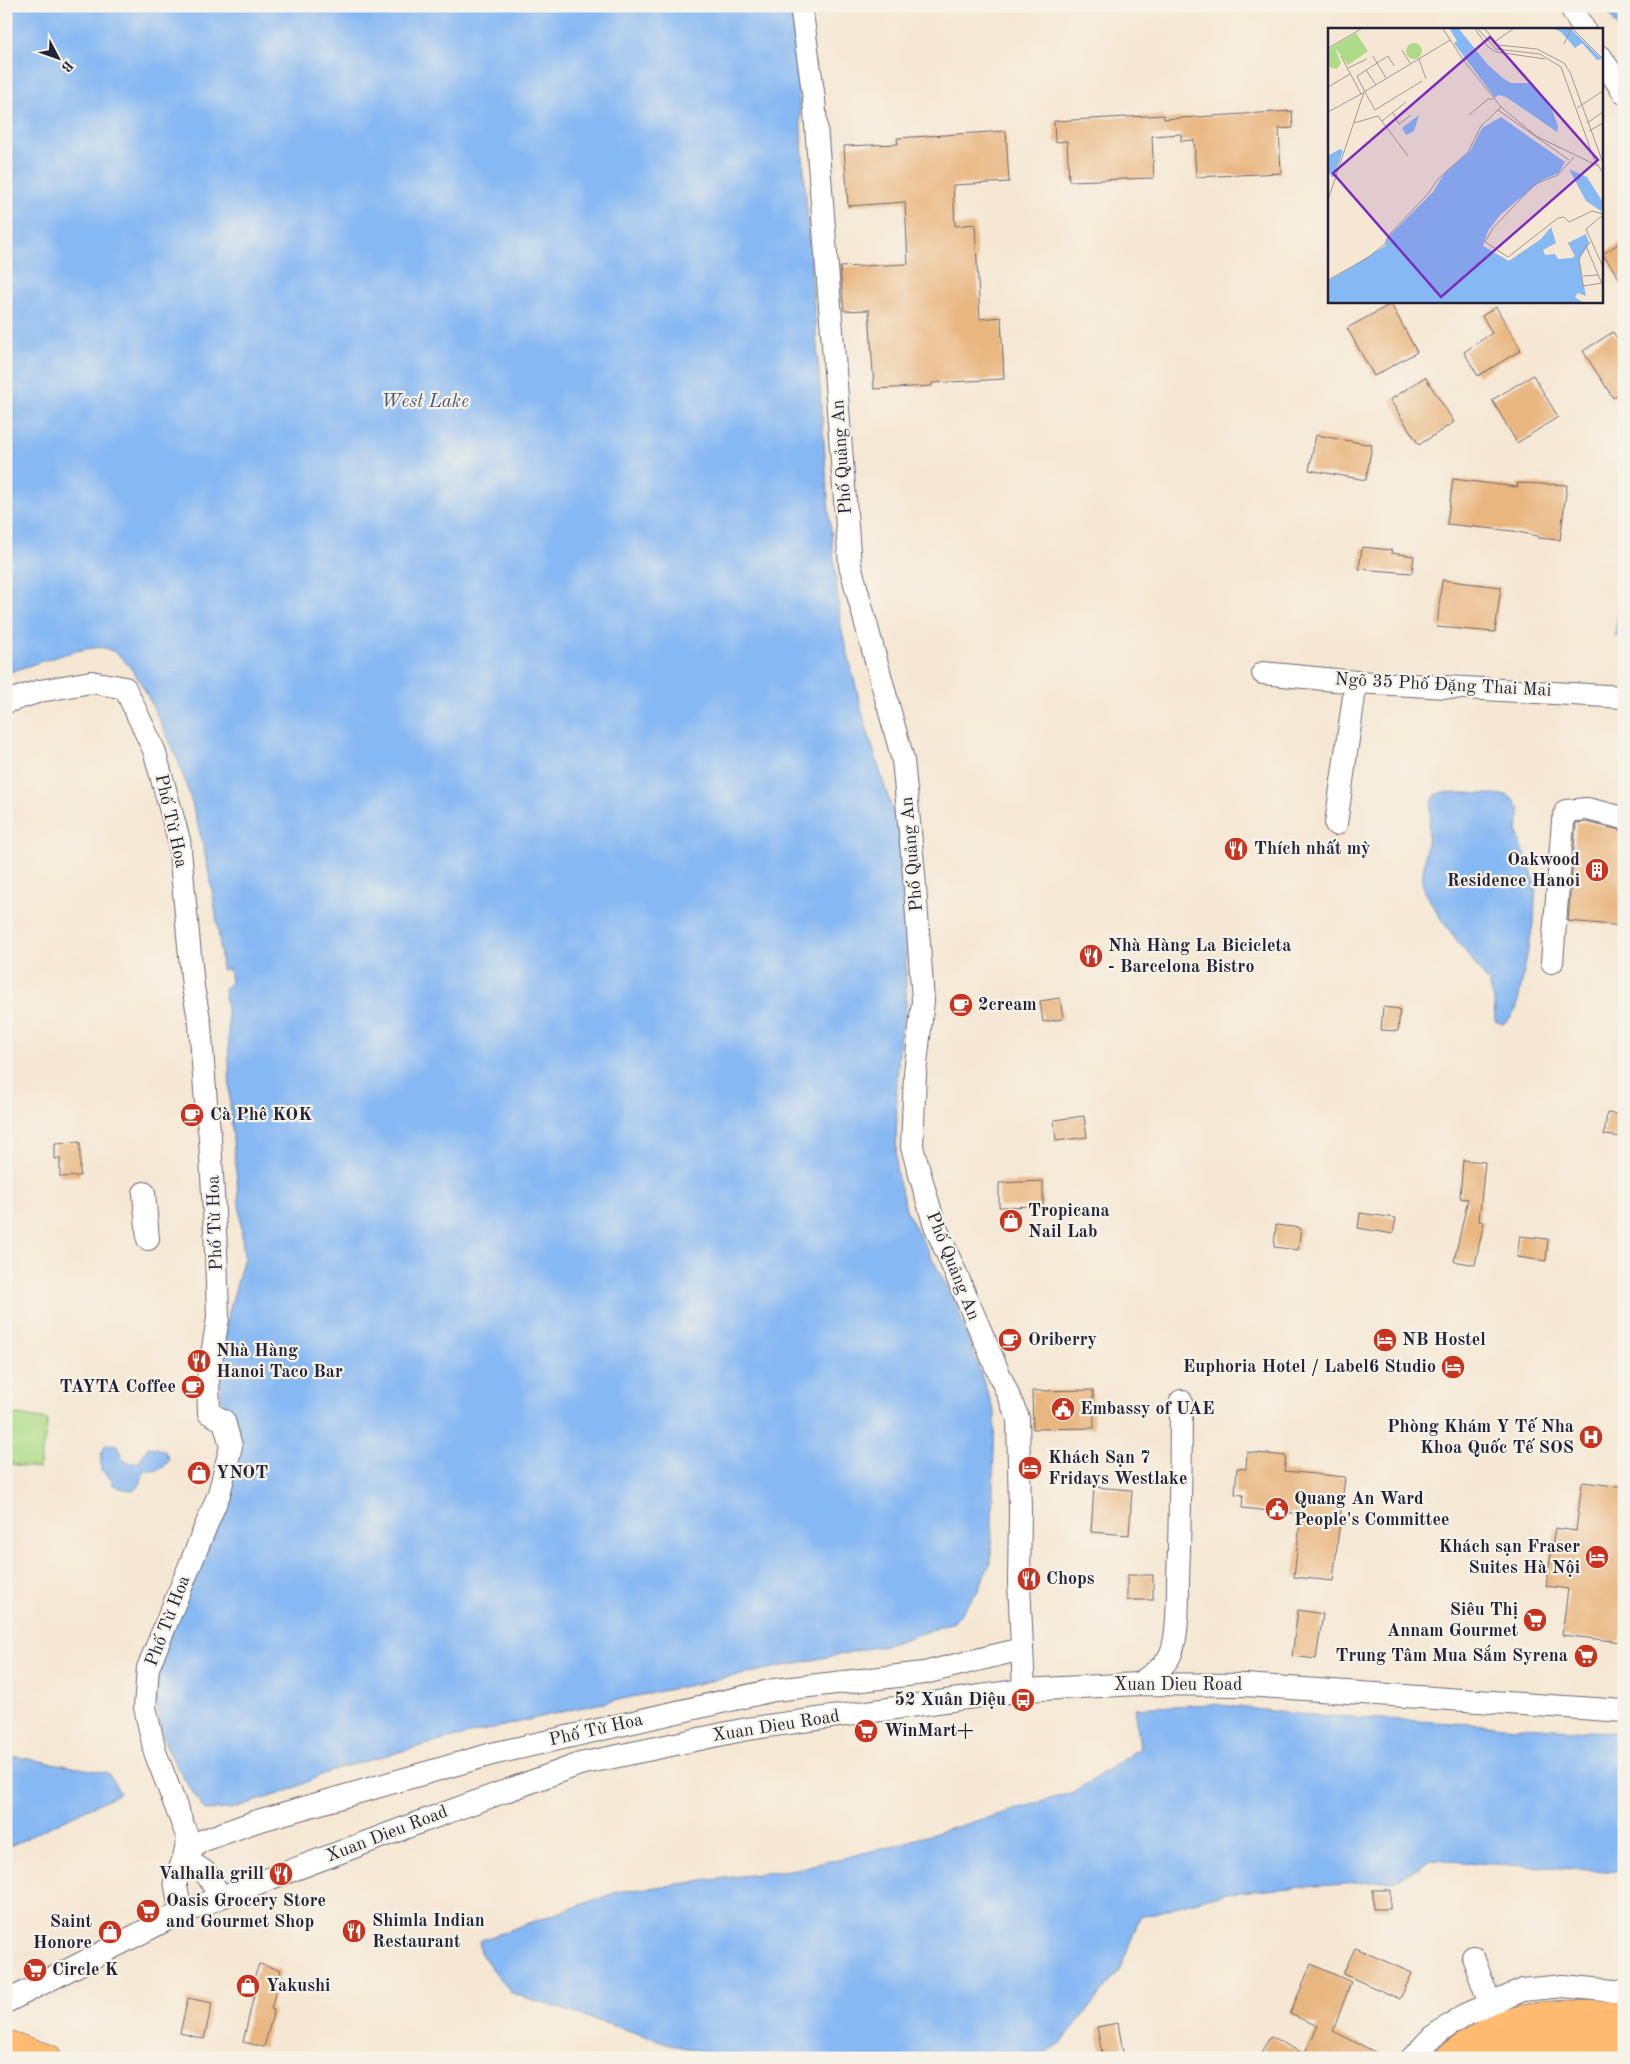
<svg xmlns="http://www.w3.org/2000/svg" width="1630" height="2064" viewBox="0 0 1630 2064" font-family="'Old Standard TT',serif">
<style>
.green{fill:#aedb87;stroke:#687e61}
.water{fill:#86b8f3;stroke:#546d97}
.building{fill:#e9b67f}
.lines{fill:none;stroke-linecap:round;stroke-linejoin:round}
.minor-casing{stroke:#6c6770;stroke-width:24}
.major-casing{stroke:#6c6770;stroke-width:29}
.minor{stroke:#fff;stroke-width:22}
.major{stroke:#febb71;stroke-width:28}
.labels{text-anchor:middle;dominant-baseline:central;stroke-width:4.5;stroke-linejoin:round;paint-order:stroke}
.street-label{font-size:18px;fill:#22223b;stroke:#f7f3e8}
.poi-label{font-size:18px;font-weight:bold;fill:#22223b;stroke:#f7f3e8;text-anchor:start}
.water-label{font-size:19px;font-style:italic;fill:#45567b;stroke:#f7f3e8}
.inset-road{fill:none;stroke:#a19896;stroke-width:1}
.view{fill:#7b2cbf;fill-opacity:0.15;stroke:#7b2cbf;stroke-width:2.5}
.inset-edge{fill:none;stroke:#22223b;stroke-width:2.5}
</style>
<rect width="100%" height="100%" fill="#f7f3e8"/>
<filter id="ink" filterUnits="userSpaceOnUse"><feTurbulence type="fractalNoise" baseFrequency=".02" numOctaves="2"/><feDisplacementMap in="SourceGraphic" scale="10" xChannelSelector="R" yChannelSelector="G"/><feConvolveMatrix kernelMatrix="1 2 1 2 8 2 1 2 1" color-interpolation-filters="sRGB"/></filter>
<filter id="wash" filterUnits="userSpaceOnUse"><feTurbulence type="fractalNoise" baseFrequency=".0096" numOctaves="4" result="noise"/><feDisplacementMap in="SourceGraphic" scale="20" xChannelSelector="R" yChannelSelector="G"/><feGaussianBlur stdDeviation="1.12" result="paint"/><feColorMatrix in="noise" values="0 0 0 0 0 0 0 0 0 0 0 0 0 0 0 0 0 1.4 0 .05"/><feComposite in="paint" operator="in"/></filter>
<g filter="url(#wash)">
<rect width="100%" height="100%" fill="#f5e7d3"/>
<path class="green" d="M6 1413 48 1420 39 1469 6 1463Z"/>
<g class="water">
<path d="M6 6H792L829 512 841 627 865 723 898 829 906 951V1011L900 1034 897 1081 896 1171 907 1212 955 1301 995 1414 991 1560 978 1591 954 1622 890 1644 574 1709 432 1743 332 1770 288 1791 231 1809 205 1810C185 1781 162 1749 157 1713 155 1697 157 1679 159 1663L216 1516 226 1411 220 1394 222 1360 228 1316 244 1257 230 1107 228 1016 224 989 231 982 229 969 222 970C218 910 204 839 185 781 177 755 164 729 152 705 143 686 126 653 105 648 85 644 28 667 6 673Z"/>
<path d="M1605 6H1624V38Z"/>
<path d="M1624 568V637L1615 636Z"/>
<path d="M1443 792 1507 795 1515 801 1520 811 1517 832 1536 885 1534 919 1517 1007 1512 1016 1503 1024 1495 1021 1494 1000 1489 983 1441 919 1426 894 1422 882 1432 801 1437 794Z"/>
<path d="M106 1444 118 1445 123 1460 130 1463H138L148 1447 157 1448 165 1451 169 1460C163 1471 155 1471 143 1471 142 1475 142 1481 140 1484 135 1495 119 1488 112 1484V1480L101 1470V1455Z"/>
<path d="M1212 1704 1297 1714 1624 1733V1872L1430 1860 1397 1880 1226 1893 1140 1917 1119 1971 1060 2044 1036 2058H736L677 2046 511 1993 481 1954 479 1941 617 1892 796 1869 889 1847 1074 1792 1140 1748 1135 1708Z"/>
<path d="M6 1755 108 1773 120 1793 6 1848Z"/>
</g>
<g id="blocks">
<g class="building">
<path d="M1292 111 1293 128 1279 129 1281 173 1196 177 1194 140 1181 141V134L1152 136 1154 178 1069 181 1067 141 1055 142 1054 121 1164 115V119Z"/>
<path d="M1006 131 1009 182 953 185 955 226 975 224 980 319 1001 317 1004 379 932 383V386L874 389 869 310 844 311 840 267 908 264 905 202 848 206 844 146 898 144 897 138Z"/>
<path d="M1624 240V286L1603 254Z"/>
<path d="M1391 304 1417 352 1374 376 1347 328Z"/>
<path d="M1496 307 1521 350 1478 376 1464 352 1492 333 1482 316Z"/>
<path d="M1613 332 1624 349V391L1613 398 1583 351Z"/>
<path d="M1533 375 1558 417 1517 443 1492 400Z"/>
<path d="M1425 377 1454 422 1419 445 1390 400Z"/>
<path d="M1316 435 1372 445 1366 480 1309 470Z"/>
<path d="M1453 479 1517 487 1518 483 1567 485 1560 540 1538 538V536L1513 531 1447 524Z"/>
<path d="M1362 547 1392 550 1391 553 1414 556 1412 573 1359 569Z"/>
<path d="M1442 580 1501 587 1495 632 1437 627Z"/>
<path d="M1586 822 1624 831V926L1568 921 1576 823Z"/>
<path d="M1060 998 1063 1019 1043 1022 1040 1001Z"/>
<path d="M1383 1007 1400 1009 1398 1031 1381 1030Z"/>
<path d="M1607 1113 1624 1115V1137L1604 1135Z"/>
<path d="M1084 1116 1087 1137 1056 1141 1054 1120Z"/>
<path d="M80 1142V1176L60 1177V1158L55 1159V1143Z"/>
<path d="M1463 1160 1485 1162 1479 1221 1484 1222 1475 1265 1454 1261 1468 1199 1460 1198Z"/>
<path d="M1043 1181V1206L999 1207V1183Z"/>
<path d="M1360 1213 1396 1218 1393 1234 1358 1228Z"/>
<path d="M1276 1225 1301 1228 1298 1250 1274 1247Z"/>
<path d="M1520 1236 1548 1239 1546 1261 1517 1257Z"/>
<path d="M1093 1390 1094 1428 1033 1429 1032 1391Z"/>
<path d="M1247 1452 1286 1456 1284 1471 1345 1477 1333 1581 1294 1577 1301 1514 1242 1508 1243 1495 1235 1494 1237 1468 1246 1469Z"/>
<path d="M1582 1482 1624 1487V1622L1621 1642 1562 1635 1568 1589 1546 1586 1555 1528 1576 1531Z"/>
<path d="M1094 1487 1132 1490 1129 1535 1091 1532Z"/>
<rect x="1127" y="1575" width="26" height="25"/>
<path d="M1298 1610 1323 1614 1316 1659 1292 1656Z"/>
<rect x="1373" y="1890" width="17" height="19"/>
<path d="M1355 1948 1412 1973 1400 1999 1343 1974Z"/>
<path d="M259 1964 281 1970 271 2009 274 2010 264 2047 243 2042 257 1982 253 1981Z"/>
<path d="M1311 1964 1351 1982 1333 2031 1387 2058H1259L1270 2036 1304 2054 1318 2026 1290 2014Z"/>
<path d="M188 1998 212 2003 204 2039 180 2033Z"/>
<path d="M1118 2023 1124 2058H1103L1097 2027Z"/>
</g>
</g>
</g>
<g filter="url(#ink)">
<use href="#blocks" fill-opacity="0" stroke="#6c6770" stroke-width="1"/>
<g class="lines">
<g class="minor-casing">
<g id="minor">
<path d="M801 6 814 99 850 565 903 760 914 874 923 1001 915 1073 912 1147 934 1223 1018 1418 1020 1512 1019 1583 1024 1690"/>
<path d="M1570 6 1584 29"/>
<path d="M1601 57 1624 93"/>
<path d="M1263 673 1356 682 1624 697"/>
<path d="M6 702 40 691 91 682 125 688 154 750 179 840 193 987 200 1024 206 1103 210 1138 216 1250 218 1318 208 1379 209 1413 224 1421 231 1446 219 1494 148 1668 145 1707 155 1752 188 1838 184 1858 175 1881 181 1914"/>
<path d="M1336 824 1356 682"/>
<path d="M1552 962 1563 821 1566 811 1587 809 1624 818"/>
<path d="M144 1193 148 1239"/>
<path d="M1138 1684C1149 1676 1166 1667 1171 1653 1178 1637 1178 1600 1178 1581 1180 1521 1181 1461 1181 1401"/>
<path d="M184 1858 199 1842 254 1822 492 1754 774 1690 924 1673 1022 1649"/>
<path d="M184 1858 205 1872 221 1897"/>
<path d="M1473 1957 1490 2004"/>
<path d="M6 2002 166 1920 221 1897 415 1824 580 1764 747 1729 1024 1690 1138 1684 1245 1685 1624 1711"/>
<path d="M1412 2058 1432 2037 1465 2015 1523 1990 1563 1986 1624 1992"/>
<path d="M1547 2058 1580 2055 1601 2058"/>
</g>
</g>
<g class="major-casing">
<g id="major">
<path d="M6 2044 48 2058"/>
<path d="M1449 2058C1463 2048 1476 2038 1491 2030 1532 2010 1580 2014 1624 2017"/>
<path d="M1488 2058C1534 2034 1573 2037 1624 2041"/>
</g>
</g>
<use href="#minor" class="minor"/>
<use href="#major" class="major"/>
</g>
</g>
<defs>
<g id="restaurant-disc" transform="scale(1.25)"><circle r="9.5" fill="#c8321e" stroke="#f7f3e8"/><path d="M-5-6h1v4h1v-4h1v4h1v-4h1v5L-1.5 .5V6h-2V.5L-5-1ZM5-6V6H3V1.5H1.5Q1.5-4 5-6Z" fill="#fff"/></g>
<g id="building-disc" transform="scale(1.25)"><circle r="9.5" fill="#c8321e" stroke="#f7f3e8"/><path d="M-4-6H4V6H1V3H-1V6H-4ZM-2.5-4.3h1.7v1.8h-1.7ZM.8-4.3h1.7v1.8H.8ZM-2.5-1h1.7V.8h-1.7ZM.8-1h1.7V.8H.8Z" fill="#fff"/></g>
<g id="cafe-disc" transform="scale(1.25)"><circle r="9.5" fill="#c8321e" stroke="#f7f3e8"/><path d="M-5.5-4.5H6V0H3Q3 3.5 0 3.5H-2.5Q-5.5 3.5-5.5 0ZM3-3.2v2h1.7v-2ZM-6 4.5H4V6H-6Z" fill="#fff"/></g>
<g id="shop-disc" transform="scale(1.25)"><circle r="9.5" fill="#c8321e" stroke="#f7f3e8"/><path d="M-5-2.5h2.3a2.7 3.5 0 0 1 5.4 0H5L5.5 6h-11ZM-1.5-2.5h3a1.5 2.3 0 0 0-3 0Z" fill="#fff"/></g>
<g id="hotel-disc" transform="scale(1.25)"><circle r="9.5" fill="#c8321e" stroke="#f7f3e8"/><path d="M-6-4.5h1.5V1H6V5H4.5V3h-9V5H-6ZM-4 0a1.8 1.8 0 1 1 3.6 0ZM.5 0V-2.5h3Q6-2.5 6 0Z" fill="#fff"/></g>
<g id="civic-disc" transform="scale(1.25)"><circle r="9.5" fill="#c8321e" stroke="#f7f3e8"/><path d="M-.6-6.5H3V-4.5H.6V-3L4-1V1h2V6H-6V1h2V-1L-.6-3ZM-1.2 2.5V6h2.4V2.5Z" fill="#fff"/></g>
<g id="hospital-disc" transform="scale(1.25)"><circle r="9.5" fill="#c8321e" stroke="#f7f3e8"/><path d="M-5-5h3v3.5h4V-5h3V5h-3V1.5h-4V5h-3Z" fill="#fff"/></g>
<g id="supermarket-disc" transform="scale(1.25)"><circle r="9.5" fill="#c8321e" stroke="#f7f3e8"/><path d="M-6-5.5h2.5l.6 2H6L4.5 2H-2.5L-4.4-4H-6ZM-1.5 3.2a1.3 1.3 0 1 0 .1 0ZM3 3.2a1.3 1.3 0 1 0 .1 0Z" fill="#fff"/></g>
<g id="bus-disc" transform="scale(1.25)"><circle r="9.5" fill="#c8321e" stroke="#f7f3e8"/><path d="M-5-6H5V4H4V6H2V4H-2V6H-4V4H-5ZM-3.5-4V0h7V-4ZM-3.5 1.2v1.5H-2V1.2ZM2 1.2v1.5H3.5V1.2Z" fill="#fff"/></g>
</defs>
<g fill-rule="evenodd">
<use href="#restaurant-disc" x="1236" y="849"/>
<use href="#building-disc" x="1597" y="870"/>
<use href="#restaurant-disc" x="1091" y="956"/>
<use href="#cafe-disc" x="961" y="1005"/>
<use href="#cafe-disc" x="192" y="1115"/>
<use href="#shop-disc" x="1011" y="1221"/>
<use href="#cafe-disc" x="1010" y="1340"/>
<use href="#hotel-disc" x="1385" y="1340"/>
<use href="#restaurant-disc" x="199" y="1361"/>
<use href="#hotel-disc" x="1453" y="1367"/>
<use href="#cafe-disc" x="193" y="1387"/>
<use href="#civic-disc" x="1063" y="1409"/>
<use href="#hospital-disc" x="1591" y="1437"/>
<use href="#hotel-disc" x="1030" y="1468"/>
<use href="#shop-disc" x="199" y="1473"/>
<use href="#civic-disc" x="1277" y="1509"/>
<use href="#hotel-disc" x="1597" y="1557"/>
<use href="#restaurant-disc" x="1029" y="1579"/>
<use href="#supermarket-disc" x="1535" y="1620"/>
<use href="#supermarket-disc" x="1586" y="1656"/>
<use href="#bus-disc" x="1023" y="1700"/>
<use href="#supermarket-disc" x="866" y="1731"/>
<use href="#restaurant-disc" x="281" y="1874"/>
<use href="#supermarket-disc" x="148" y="1911"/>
<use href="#restaurant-disc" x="354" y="1931"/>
<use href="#shop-disc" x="110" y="1932"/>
<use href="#supermarket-disc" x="35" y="1970"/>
<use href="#shop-disc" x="248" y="1986"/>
</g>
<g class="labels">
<g class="street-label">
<text transform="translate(842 457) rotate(-94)">Phố Quảng An</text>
<text transform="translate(1443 685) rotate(3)">Ngõ 35 Phố Đặng Thai Mai</text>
<text transform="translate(171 821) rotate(77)">Phố Từ Hoa</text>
<text transform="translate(912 854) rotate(-95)">Phố Quảng An</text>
<text transform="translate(215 1223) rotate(-92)">Phố Từ Hoa</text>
<text transform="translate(953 1266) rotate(68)">Phố Quảng An</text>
<text transform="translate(168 1621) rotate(-69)">Phố Từ Hoa</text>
<text x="1178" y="1685">Xuan Dieu Road</text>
<text transform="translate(776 1726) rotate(-9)">Xuan Dieu Road</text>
<text transform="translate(596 1730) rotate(-13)">Phố Từ Hoa</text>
<text transform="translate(387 1834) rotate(-21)">Xuan Dieu Road</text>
</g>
<g class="poi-label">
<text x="1254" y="849">Thích nhất mỳ</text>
<text x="1580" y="860" text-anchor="end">Oakwood<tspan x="1580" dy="21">Residence Hanoi</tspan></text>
<text x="1108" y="946">Nhà Hàng La Bicicleta<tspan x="1108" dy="21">- Barcelona Bistro</tspan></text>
<text x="978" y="1005">2cream</text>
<text x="210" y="1115">Cà Phê KOK</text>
<text x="1028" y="1211">Tropicana<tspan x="1028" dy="21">Nail Lab</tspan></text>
<text x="1028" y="1340">Oriberry</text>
<text x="1402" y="1340">NB Hostel</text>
<text x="216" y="1351">Nhà Hàng<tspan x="216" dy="21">Hanoi Taco Bar</tspan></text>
<text x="1436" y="1367" text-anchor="end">Euphoria Hotel / Label6 Studio</text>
<text x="176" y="1387" text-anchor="end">TAYTA Coffee</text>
<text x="1080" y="1409">Embassy of UAE</text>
<text x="1574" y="1427" text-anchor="end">Phòng Khám Y Tế Nha<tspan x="1574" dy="21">Khoa Quốc Tế SOS</tspan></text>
<text x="1048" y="1458">Khách Sạn 7<tspan x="1048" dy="21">Fridays Westlake</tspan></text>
<text x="216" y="1473">YNOT</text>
<text x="1294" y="1499">Quang An Ward<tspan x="1294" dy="21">People's Committee</tspan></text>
<text x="1580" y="1547" text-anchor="end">Khách sạn Fraser<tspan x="1580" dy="21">Suites Hà Nội</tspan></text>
<text x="1046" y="1579">Chops</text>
<text x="1518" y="1610" text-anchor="end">Siêu Thị<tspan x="1518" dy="21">Annam Gourmet</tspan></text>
<text x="1568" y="1656" text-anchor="end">Trung Tâm Mua Sắm Syrena</text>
<text x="1006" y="1700" text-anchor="end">52 Xuân Diệu</text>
<text x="884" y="1731">WinMart+</text>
<text x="264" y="1874" text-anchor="end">Valhalla grill</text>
<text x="166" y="1901">Oasis Grocery Store<tspan x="166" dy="21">and Gourmet Shop</tspan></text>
<text x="372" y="1921">Shimla Indian<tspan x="372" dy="21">Restaurant</tspan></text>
<text x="92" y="1922" text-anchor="end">Saint<tspan x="92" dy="21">Honore</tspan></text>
<text x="52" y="1970">Circle K</text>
<text x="266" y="1986">Yakushi</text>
</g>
<g class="water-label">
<text x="425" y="402">West Lake</text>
</g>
</g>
<g transform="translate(1328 28)">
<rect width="275" height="275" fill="#f5e7d3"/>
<path d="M28 5 40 23 20 37 7 20 13 35 9 41 0 39V21ZM78 23a8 8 0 1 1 16 0a8 8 0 1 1-16 0Z" fill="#aedb87"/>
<path d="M122 1H131L160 37 176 51 183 55H204L224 82 230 98 229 104 178 69 170 67 167 70 126 15 129 13ZM226 1H243L274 31 269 32 254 15 247 20 233 4ZM91 87 86 103 78 107 74 100ZM173 89 237 134 231 145 214 152 172 187 160 203 155 218 181 233 213 211 223 199 228 215 215 222 217 227 227 226 230 231 244 230 247 228 240 215 258 206 261 215 251 232 258 268 250 265 247 269 254 274H0V253L57 218 60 209 105 164 116 146 142 123 154 100ZM12 121 15 123 6 149H4L0 143V128ZM241 141 259 149 274 173 273 183 258 173Z" fill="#86b8f3"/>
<path class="inset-road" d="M115 1 136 33 173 79 208 108 270 138M147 1 160 19 169 24 217 31M150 1 168 21 212 26 233 39 266 131 275 145M157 1 170 17 209 21 236 35 242 44 275 135M245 1 275 31M165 15 185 1M236 16 243 1M0 20 33 1M74 22 82 35M13 28 33 66M45 28 58 50M91 31 98 51M20 40 39 31M38 42 48 57M0 59 22 46M37 64 47 82 94 53M37 64 29 48 60 28 66 38M249 80 275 63M170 82 241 132M0 84 35 65M65 85 71 96 83 87M141 87 160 71H165M54 93 78 74M26 95 50 88 80 128M259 95 275 84M261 103 275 95M246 129 230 147 207 156 165 200 157 214 180 229 230 190 236 189 241 194 264 183 275 186M0 172 36 64 122 12M275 187 258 201 275 239M262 214 251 230 255 258 274 255M258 218 275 258M255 248 270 247M0 252 38 231 57 216 60 208 99 167 111 150 140 124 153 98 173 79"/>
<path class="view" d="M162 9 270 132 113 269 5 145Z"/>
<rect width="275" height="275" class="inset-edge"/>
</g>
<rect width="1630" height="2064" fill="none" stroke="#f7f3e8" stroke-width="25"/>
<g transform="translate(58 58) rotate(131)" stroke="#f7f3e8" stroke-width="4" paint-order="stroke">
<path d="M0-4L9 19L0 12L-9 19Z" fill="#22223b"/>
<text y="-8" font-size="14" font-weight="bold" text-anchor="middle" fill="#22223b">B</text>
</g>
</svg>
